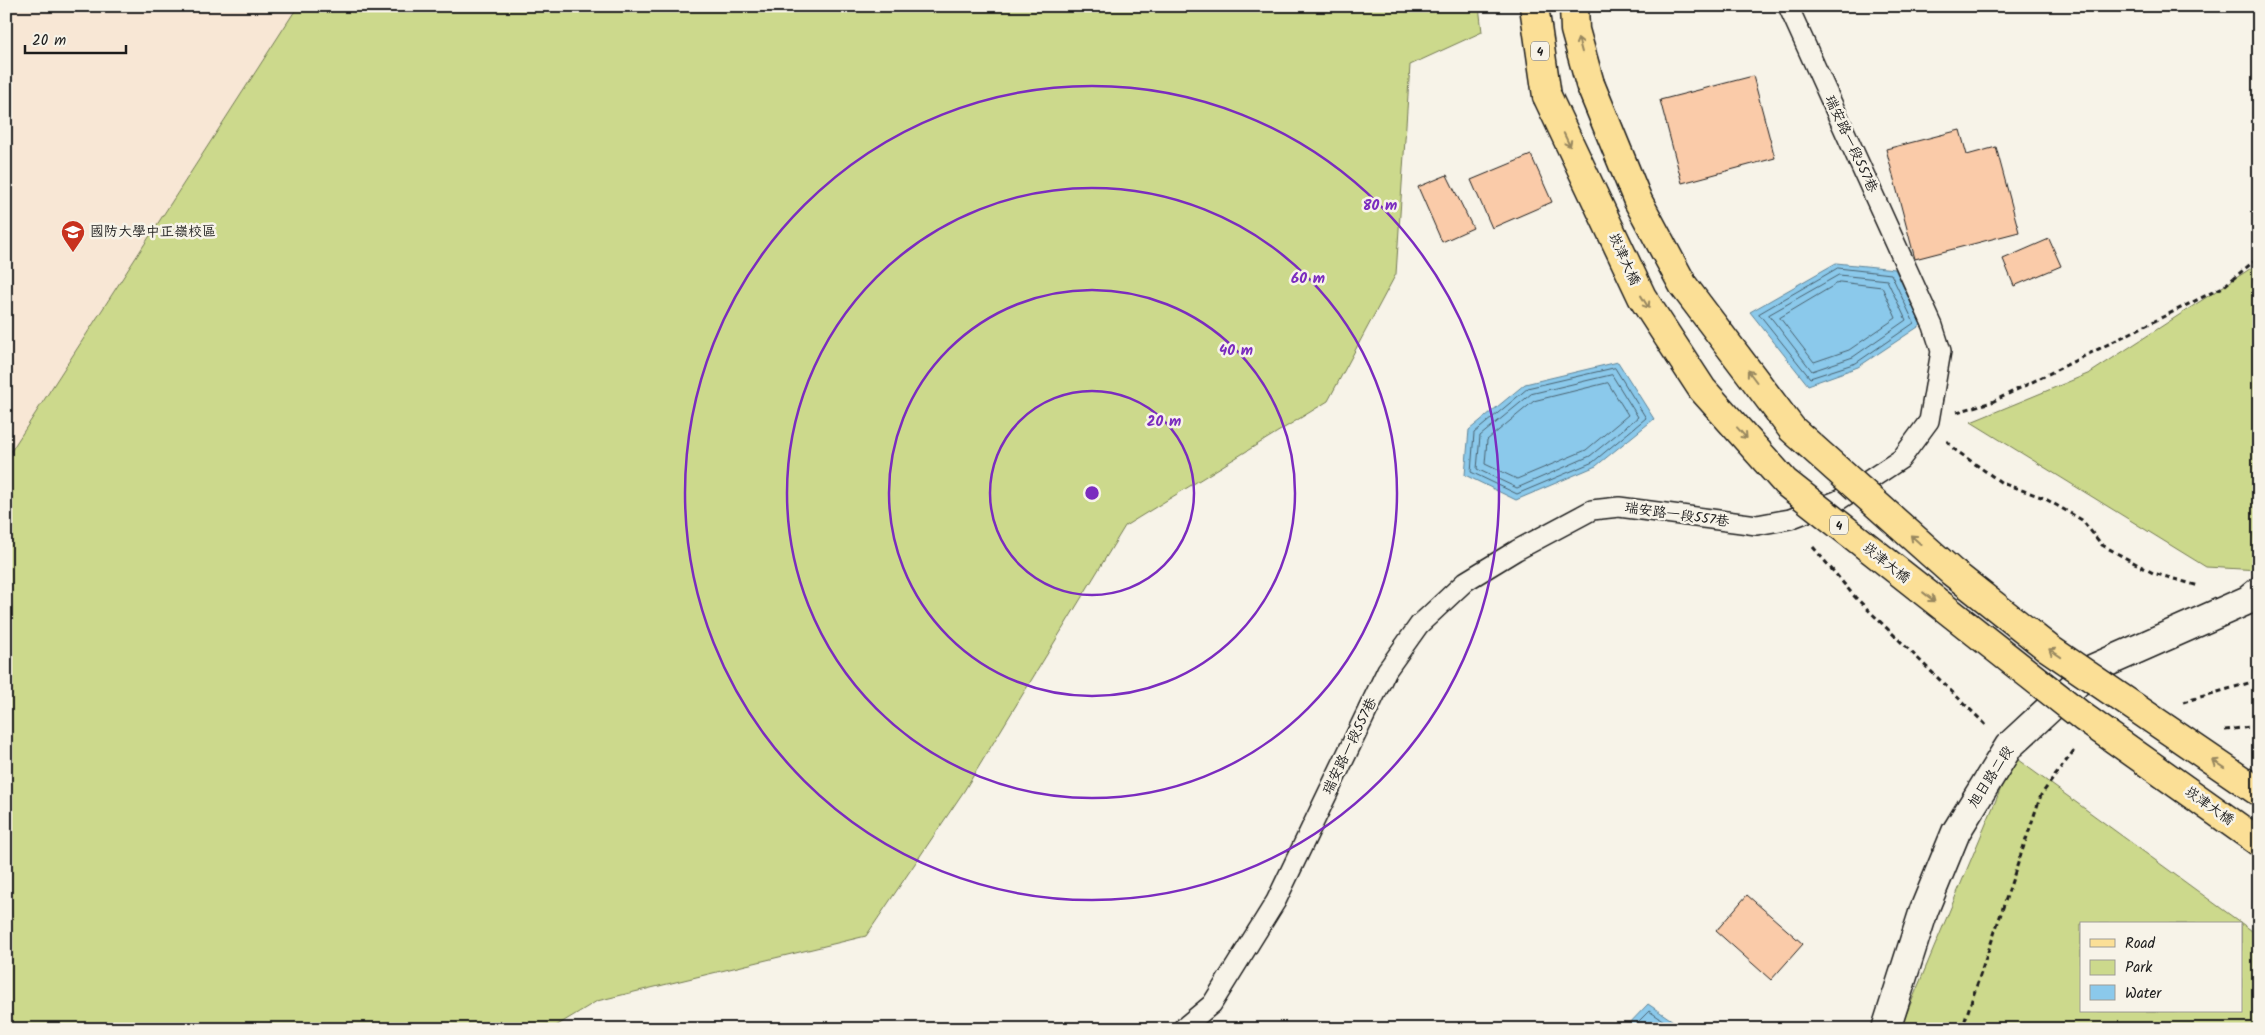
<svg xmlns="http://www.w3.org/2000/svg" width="2265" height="1035" viewBox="0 0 2265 1035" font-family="Kalam,'LXGW WenKai TC',sans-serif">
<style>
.built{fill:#f8e7d5}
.green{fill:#ccd98c;stroke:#747a54;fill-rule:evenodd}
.water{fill:#8bc9eb;stroke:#5f8498}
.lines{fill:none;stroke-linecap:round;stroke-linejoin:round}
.shore{stroke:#48616f;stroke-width:1}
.building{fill:#facba9;stroke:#1c1c1c}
.lane-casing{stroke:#1c1c1c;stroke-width:22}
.street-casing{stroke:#1c1c1c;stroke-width:31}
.primary-casing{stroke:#1c1c1c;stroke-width:31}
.path{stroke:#1c1c1c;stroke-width:3;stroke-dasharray:5 4;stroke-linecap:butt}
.lane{stroke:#f7f3e8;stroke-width:19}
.street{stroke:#f7f3e8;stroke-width:28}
.primary{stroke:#fbdf96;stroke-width:28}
.primary-bridge-casing{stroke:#1c1c1c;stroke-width:31;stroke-linecap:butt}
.primary-bridge{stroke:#fbdf96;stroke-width:28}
.oneway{stroke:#97875f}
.ring{fill:none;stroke:#7b2cbf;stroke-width:2.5}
.labels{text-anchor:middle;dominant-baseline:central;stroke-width:5;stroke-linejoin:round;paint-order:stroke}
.shield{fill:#f7f3e8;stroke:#5e5c59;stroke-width:1}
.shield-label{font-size:12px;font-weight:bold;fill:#1c1c1c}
.street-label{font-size:14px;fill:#1c1c1c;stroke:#f7f3e8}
.poi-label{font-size:14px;fill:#1c1c1c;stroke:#f7f3e8;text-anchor:start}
.centre{fill:#7b2cbf;stroke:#f7f3e8;stroke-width:2.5}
.ring-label{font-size:15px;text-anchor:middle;font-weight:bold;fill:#7b2cbf;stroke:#f7f3e8;stroke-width:5;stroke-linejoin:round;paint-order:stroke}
</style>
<rect width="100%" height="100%" fill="#f7f3e8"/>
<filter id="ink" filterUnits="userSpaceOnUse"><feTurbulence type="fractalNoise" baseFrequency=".02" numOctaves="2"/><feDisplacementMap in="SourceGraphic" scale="10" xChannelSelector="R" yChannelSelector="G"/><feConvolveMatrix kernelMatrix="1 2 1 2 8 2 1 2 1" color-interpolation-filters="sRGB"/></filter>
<g filter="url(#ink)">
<path class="built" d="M6 6H298L6 459Z"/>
<g class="green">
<path d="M298 6H1479L1482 32 1410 65 1396 274 1328 401 1125 526 964 791 866 936 597 1001 551 1029H6V459Z"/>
<path d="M2259 263V570L2206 567 1971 422 2090 373Z"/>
<path d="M2014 757 2259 936V1029H1900ZM2081 924H2241V1011H2081Z"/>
</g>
<g class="water">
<path d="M1836 263 1895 269 1921 325 1858 367 1808 385 1750 312Z"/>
<path d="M1618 362 1654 419 1596 466 1516 500 1465 475 1469 430 1525 384Z"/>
<path d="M1648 1004 1685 1029H1624Z"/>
</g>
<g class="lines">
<g class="shore">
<path d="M1838 268 1891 274 1914 323 1856 363 1810 378 1759 314Z"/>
<path d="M1839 275 1887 280 1906 320 1853 357 1812 371 1769 315Z"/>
<path d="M1840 282 1882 287 1896 318 1849 350 1814 362 1780 318Z"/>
<path d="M1615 368 1646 418 1593 462 1517 494 1471 472 1474 433 1528 388Z"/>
<path d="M1612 375 1638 417 1590 456 1517 488 1477 469 1480 436 1531 394Z"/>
<path d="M1608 383 1628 415 1586 450 1517 479 1485 464 1487 440 1534 401Z"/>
<path d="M1631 1029 1649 1011 1676 1029"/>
</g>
</g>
<g class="building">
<path d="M1753 76 1775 158 1682 183 1660 100Z"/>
<path d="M1960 130 1967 155 1996 147 2019 232 1915 259 1886 149Z"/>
<path d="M1531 155 1552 202 1492 228 1471 180Z"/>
<path d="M1447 175 1473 228 1442 242 1418 187Z"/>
<path d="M2049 239 2061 266 2014 286 2003 259Z"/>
<path d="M1747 895 1803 944 1771 980 1716 931Z"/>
</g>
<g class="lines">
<g class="lane-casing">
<path id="lane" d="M1182 1029 1212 1004 1276 901 1387 670 1419 625 1466 581 1517 550 1592 510 1619 507 1757 525 1790 519 1839 500 1901 459 1929 421 1941 351 1933 326 1788 6"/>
</g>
<g class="street-casing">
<path id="street" d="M1886 1029 1924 910 1956 832 2009 746 2092 669 2248 600 2259 591"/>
</g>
<g class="primary-casing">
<g id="primary">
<path d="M1534 6 1547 96"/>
<path d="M1574 6 1575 30 1590 84"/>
</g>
</g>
<g class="path">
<path d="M1957 412 1992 402 2223 287 2259 257"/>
<path d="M1947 441 1954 449 2002 483 2044 498 2082 520 2102 545 2153 573 2199 586"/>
<path d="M1813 547 1855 597 1986 725"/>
<path d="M2183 702 2259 680"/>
<path d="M2225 730 2259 726"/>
<path d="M1962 1029 2041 795 2075 749"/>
</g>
<use href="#lane" class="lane"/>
<use href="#street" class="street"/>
<use href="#primary" class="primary"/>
<g class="primary-bridge-casing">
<g id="primary-bridge">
<path d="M1590 84 1638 201 1683 285 1792 429 1952 572 2048 648 2259 792"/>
<path d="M1547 96 1642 297 1702 389 1785 482 2083 717 2259 842"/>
</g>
</g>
<use href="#primary-bridge" class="primary-bridge"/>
</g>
<defs><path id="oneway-shaft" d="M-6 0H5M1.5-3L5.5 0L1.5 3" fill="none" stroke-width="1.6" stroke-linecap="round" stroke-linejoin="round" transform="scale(1.25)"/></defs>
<g class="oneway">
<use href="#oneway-shaft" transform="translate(1580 45) rotate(-105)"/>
<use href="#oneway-shaft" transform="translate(1567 140) rotate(65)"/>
<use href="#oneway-shaft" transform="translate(1645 302) rotate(58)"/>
<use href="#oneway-shaft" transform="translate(1752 376) rotate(-127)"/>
<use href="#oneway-shaft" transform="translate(1742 433) rotate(48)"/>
<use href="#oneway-shaft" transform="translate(1916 540) rotate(-138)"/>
<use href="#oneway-shaft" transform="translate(1929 597) rotate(38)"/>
<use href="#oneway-shaft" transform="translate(2055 653) rotate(-146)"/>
<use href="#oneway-shaft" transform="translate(2219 764) rotate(-146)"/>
</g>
</g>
<g class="ring">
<circle cx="1092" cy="493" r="102"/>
<circle cx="1092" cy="493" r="203"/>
<circle cx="1092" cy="493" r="305"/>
<circle cx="1092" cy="493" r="407"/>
</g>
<defs>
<g id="university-pin" transform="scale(1.25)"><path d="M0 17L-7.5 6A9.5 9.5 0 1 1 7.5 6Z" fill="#c8321e" stroke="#f7f3e8"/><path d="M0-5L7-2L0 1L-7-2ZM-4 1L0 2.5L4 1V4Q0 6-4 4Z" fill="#fff"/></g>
</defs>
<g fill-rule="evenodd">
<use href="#university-pin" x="73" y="232"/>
</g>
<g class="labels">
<g class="shield">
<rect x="1531" y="41.5" width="18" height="19" rx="4"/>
<rect x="1830" y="515.5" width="18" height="19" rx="4"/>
</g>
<g class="shield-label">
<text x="1540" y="51">4</text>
<text x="1839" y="525">4</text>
</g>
<g class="street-label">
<text transform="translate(1851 144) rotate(65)">瑞安路一段557巷</text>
<text transform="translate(1624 259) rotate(65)">崁津大橋</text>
<text transform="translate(1677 515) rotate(8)">瑞安路一段557巷</text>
<text transform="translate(1886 563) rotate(38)">崁津大橋</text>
<text transform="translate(1350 746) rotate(-64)">瑞安路一段557巷</text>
<text transform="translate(1991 777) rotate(-57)">旭日路二段</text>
<text transform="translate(2209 806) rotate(35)">崁津大橋</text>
</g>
<g class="poi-label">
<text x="90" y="232">國防大學中正嶺校區</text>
</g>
</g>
<circle cx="1092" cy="493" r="8" class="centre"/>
<g class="ring-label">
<text x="1380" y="210">80 m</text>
<text x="1308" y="283">60 m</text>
<text x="1236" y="355">40 m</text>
<text x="1164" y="426">20 m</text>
</g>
<rect width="2265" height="1035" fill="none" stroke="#f7f3e8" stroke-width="25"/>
<rect x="12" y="12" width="2240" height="1010" fill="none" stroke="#1c1c1c" stroke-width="2" filter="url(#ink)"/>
<rect x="2080" y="922" width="162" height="90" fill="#f7f3e8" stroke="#9f9d96"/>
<rect x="2090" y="939" width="25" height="8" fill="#fbdf96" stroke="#9f9d96"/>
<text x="2125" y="948" font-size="15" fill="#1c1c1c">Road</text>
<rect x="2090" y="960" width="25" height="15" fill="#ccd98c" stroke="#9f9d96"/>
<text x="2125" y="972" font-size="15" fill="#1c1c1c">Park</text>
<rect x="2090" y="985" width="25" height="15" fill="#8bc9eb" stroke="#9f9d96"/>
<text x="2125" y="998" font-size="15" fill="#1c1c1c">Water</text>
<path d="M25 45v8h101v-8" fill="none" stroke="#1c1c1c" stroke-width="2.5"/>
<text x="32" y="45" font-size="15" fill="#1c1c1c" stroke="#f7f3e8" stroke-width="4" paint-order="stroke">20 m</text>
</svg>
